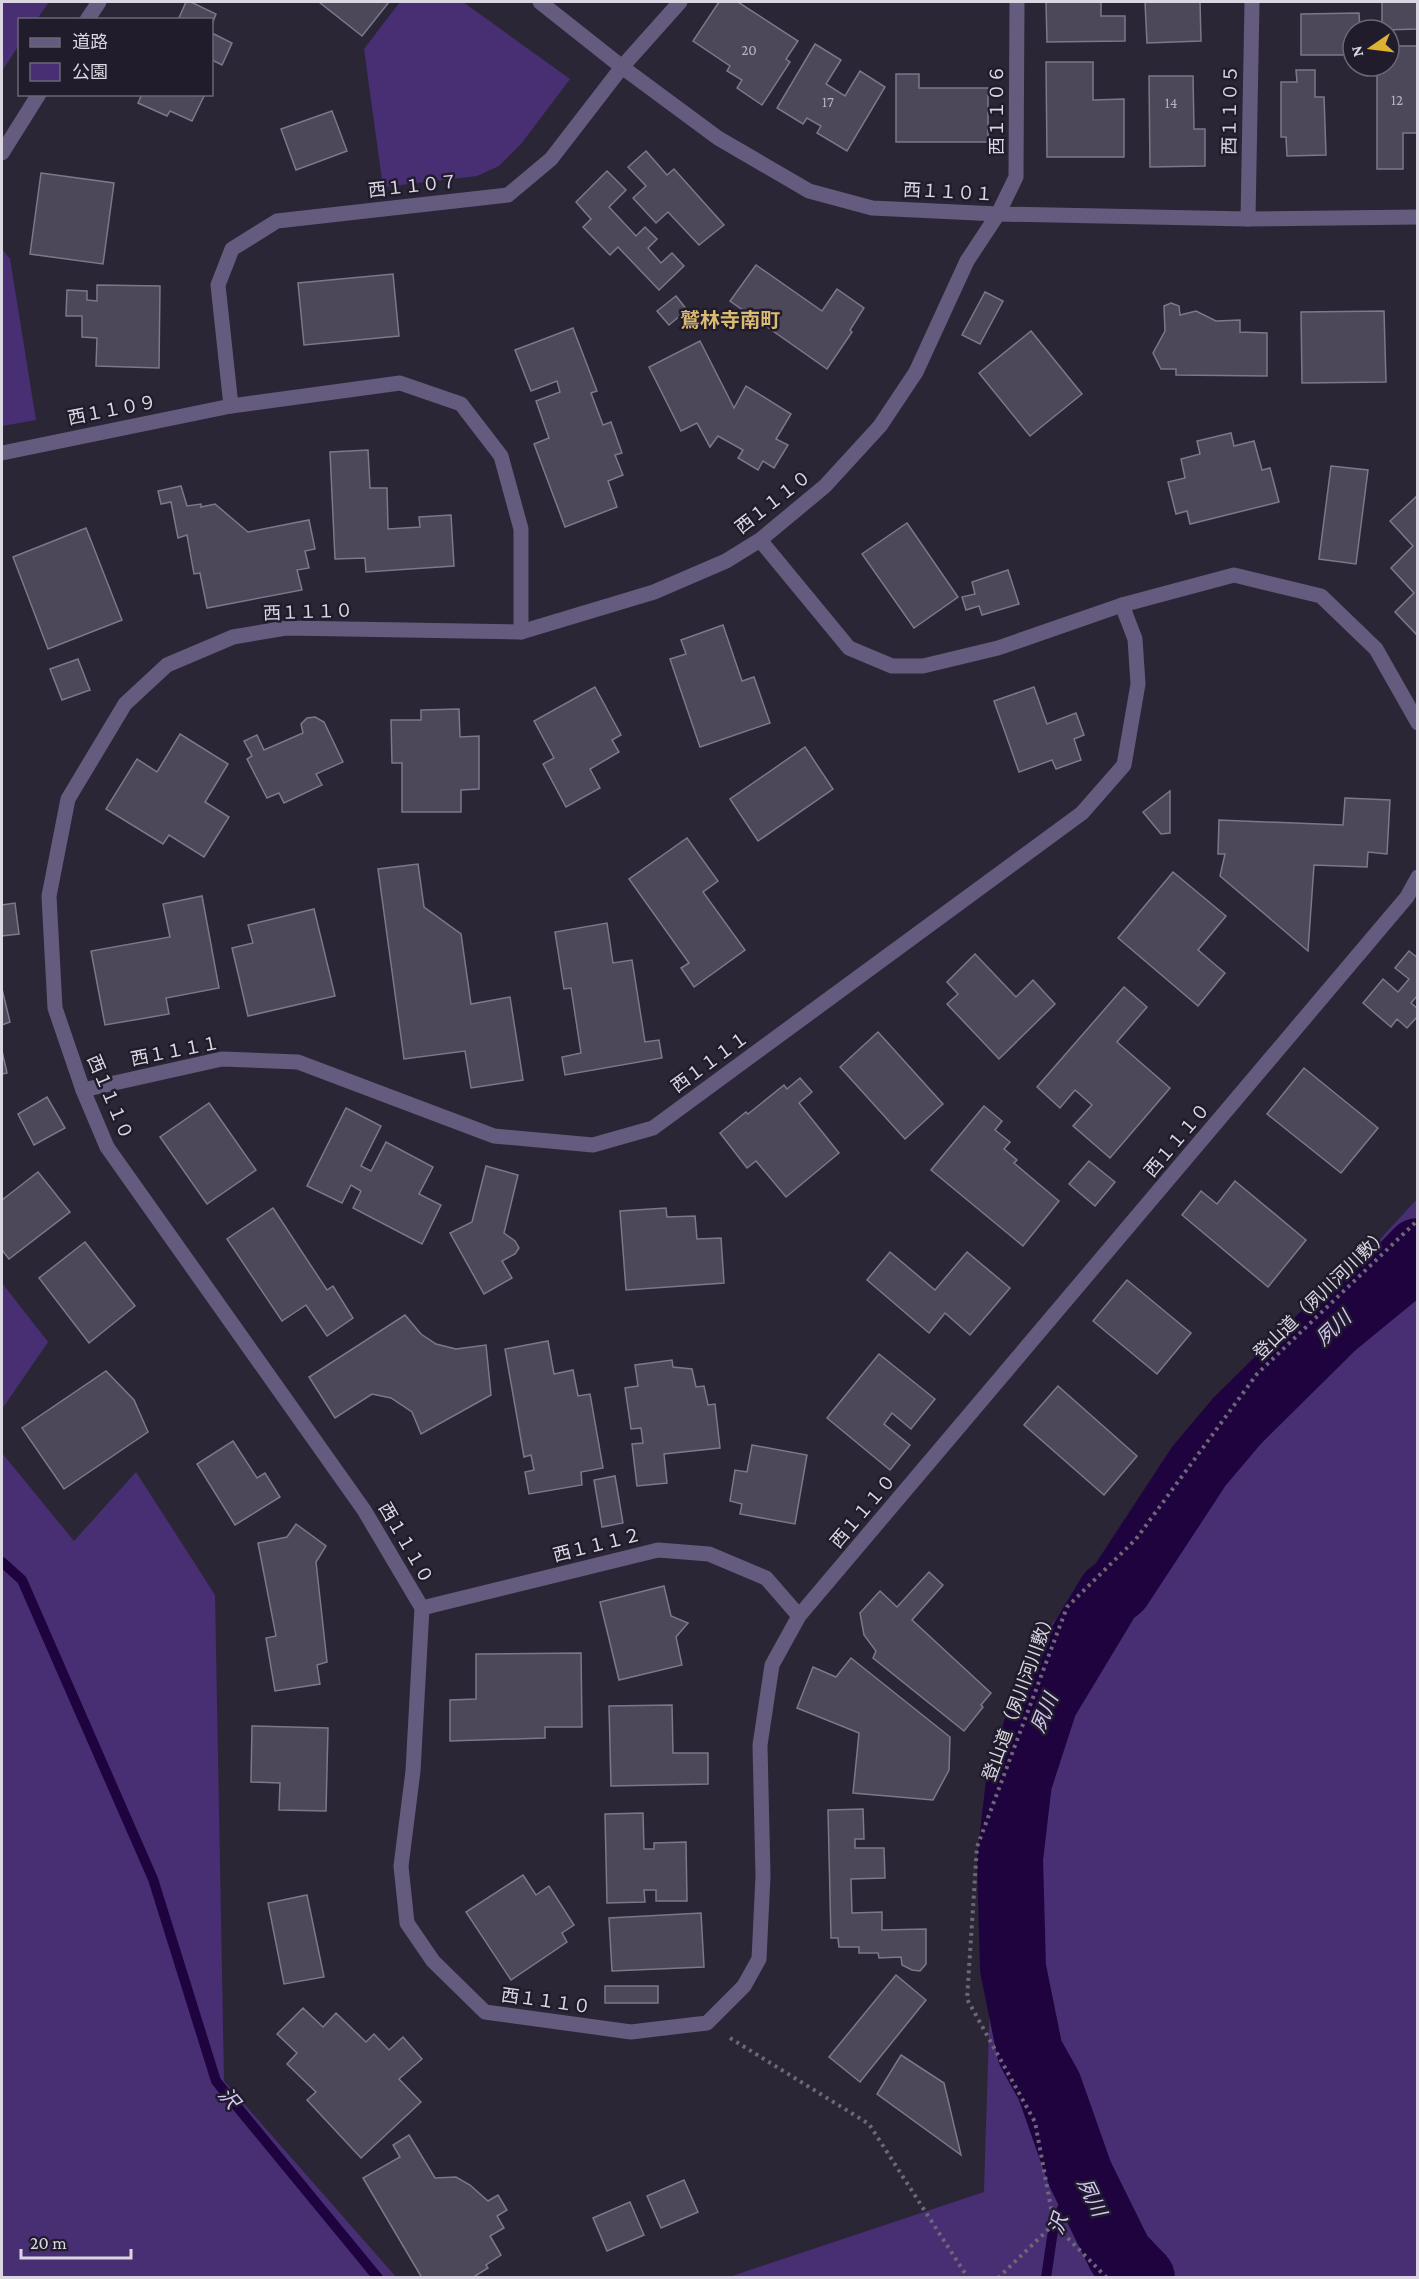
<svg xmlns="http://www.w3.org/2000/svg" width="1419" height="2279" viewBox="0 0 1419 2279" font-family="'Crimson Pro','Noto Sans JP',serif">
<style>
.green{fill:#482f73}
.lines{fill:none;stroke-linecap:round;stroke-linejoin:round}
.stream{stroke:#1e033e;stroke-width:10}
.river{stroke:#1e033e;stroke-width:66}
.building{fill:#4c4759;stroke:#7c778b;stroke-width:1.5}
.path{stroke:#6c6876;stroke-width:4;stroke-dasharray:3 4.5;stroke-linecap:butt}
.minor{stroke:#655b7f;stroke-width:15}
.labels{text-anchor:middle;dominant-baseline:central;stroke-width:5;stroke-linejoin:round;paint-order:stroke}
.number-label{font-size:15px;fill:#b6b3c0}
.street-label{font-size:18px;fill:#dad7e2;stroke:#211c2c}
.neighbourhood-label{font-size:20px;font-weight:bold;fill:#dabb71;stroke:#211c2c}
.water-label{font-size:20px;font-style:italic;fill:#d2c6f3;stroke:#211c2c}
</style>
<rect width="100%" height="100%" fill="#2b2636"/>
<g class="green">
<path d="M2 2H49L37 19 20 20 19 45 2 71Z"/>
<path d="M400 2H463L570 79 521 144 499 166 477 176 383 187 364 49Z"/>
<path d="M2 249 10 259 36 420 2 426Z"/>
<path d="M1417 1199V2277H729L984 2192 995 1837 1050 1626 1121 1543 1199 1437Z"/>
<path d="M2 1283 48 1342 2 1409Z"/>
<path d="M2 1453 74 1541 136 1472 215 1595 224 2081 396 2277H2Z"/>
</g>
<g class="lines">
<g class="stream">
<path d="M2 1562 22 1580 153 1879 216 2081 378 2278"/>
<path d="M1046 2278 1054 2224 1080 2174"/>
</g>
<path class="river" d="M1142 2278 1120 2255 1080 2174 1049 2086 1030 2052 1013 1968 1010 1859 1019 1782 1045 1702 1110 1594 1119 1588 1199 1466 1237 1421 1333 1326 1394 1276 1418 1251"/>
</g>
<g class="building">
<path d="M186 2H191L216 14 212 24V20H178Z"/>
<path d="M319 2H389L362 36Z"/>
<path d="M719 2H738L798 41 786 59 790 62 762 105 737 88 742 80 727 71 730 66 693 41Z"/>
<path d="M1046 2H1101V16H1125V41L1047 42Z"/>
<path d="M1145 2H1200L1201 41 1147 43Z"/>
<path d="M1382 2H1418V29L1382 30Z"/>
<path d="M1359 13 1360 30H1353V55H1301V14Z"/>
<path d="M212 33 232 43 222 65 212 60Z"/>
<path d="M815 44 841 60 826 84 845 96 860 71 885 87 847 151 817 133 821 126 807 118 803 124 777 108Z"/>
<path d="M1389 46H1418V133H1403V169H1377V66H1389Z"/>
<path d="M1046 62H1093V100L1124 99V157H1047Z"/>
<path d="M1296 70H1315V97H1324L1326 155 1287 156 1286 137H1281V82H1297Z"/>
<path d="M896 74H919V88H988V142H896Z"/>
<path d="M1149 76H1193L1194 129H1205V166L1150 167Z"/>
<path d="M142 94H205L192 121 170 111 167 116 138 103Z"/>
<path d="M332 111 347 151 296 170 281 129Z"/>
<path d="M646 151 667 175 674 169 724 225 699 245 668 212 656 223 633 198 646 186 628 167Z"/>
<path d="M607 171 626 190 609 207 636 236 645 227 657 239 648 248 661 263 672 253 684 266 659 290 618 247 610 255 583 227 591 219 576 202Z"/>
<path d="M41 173 114 183 103 264 30 254Z"/>
<path d="M756 265 822 311 837 289 864 308 850 330 852 332 827 369 730 301Z"/>
<path d="M393 274 399 336 304 345 298 283Z"/>
<path d="M97 285 160 286 159 368 96 366 97 338 82 337V316H66L67 290 87 291V300L97 301Z"/>
<path d="M985 292 1003 301 980 344 962 335Z"/>
<path d="M676 296 687 310 669 325 657 311Z"/>
<path d="M1171 303 1179 306 1180 315 1196 311 1216 321 1240 320V332L1267 333V376L1176 375V369H1161L1153 353 1165 331 1164 306Z"/>
<path d="M1384 311 1386 382 1302 383 1301 312Z"/>
<path d="M573 328 597 391 591 393 603 425 611 422 622 453 615 455 623 475 608 481 617 507 565 527 534 444 549 438 536 401 560 392 557 381 531 391 515 350Z"/>
<path d="M1031 331 1082 394 1030 436 979 373Z"/>
<path d="M700 341 734 408 746 386 791 414 776 439 788 445 774 468 763 461 758 470 738 458 743 450 718 436 710 447 697 423 681 431 649 367Z"/>
<path d="M1231 433 1234 446 1254 441 1262 470 1270 468 1279 502 1190 524 1187 511 1176 514 1168 482 1185 478 1181 459 1200 454 1197 441Z"/>
<path d="M368 450 370 488H387L388 529 420 527 419 517 451 515 454 566 366 572 365 558 335 559 330 452Z"/>
<path d="M1331 466 1368 470 1356 564 1319 559Z"/>
<path d="M181 486 187 506 201 504V507L215 504 248 532 309 520 315 549 305 551 309 568 297 570 302 590 207 608 200 573 194 574 187 535 178 538 171 502 161 504 158 491Z"/>
<path d="M1418 495V633L1416 634 1395 612 1414 593 1391 568 1413 546 1390 521Z"/>
<path d="M907 523 958 597 914 628 862 554Z"/>
<path d="M86 528 122 620 48 649 13 557Z"/>
<path d="M1008 570 1019 604 982 615 979 606 966 610 962 597 975 594 972 582Z"/>
<path d="M723 625 742 681 754 677 770 723 700 747 670 659 686 654 681 640Z"/>
<path d="M78 659 90 690 62 700 50 669Z"/>
<path d="M595 687 621 735 612 740 619 752 590 769 600 788 566 807 543 764 554 758 534 721Z"/>
<path d="M1034 687 1047 724 1076 713 1084 735 1074 739 1081 760 1056 769 1052 760 1019 772 994 701Z"/>
<path d="M459 709 460 737 479 736V789L461 790V812H402V763H392L391 720H421V710Z"/>
<path d="M315 717 324 722 343 762 316 774 322 785 284 803 279 793 267 798 247 759 252 756 244 741 257 735 264 750 303 733 301 724 307 718Z"/>
<path d="M180 734 228 764 205 802 229 817 204 857 169 835 163 844 106 809 137 759 157 772Z"/>
<path d="M805 747 833 789 758 841 730 799Z"/>
<path d="M1170 791V833L1161 834 1143 812Z"/>
<path d="M1345 798 1390 800 1387 854 1368 852 1367 867 1314 865 1308 951 1220 876 1225 854H1218L1219 820 1343 825Z"/>
<path d="M687 838 718 881 703 892 745 950 694 987 681 968 689 963 629 879Z"/>
<path d="M418 864 424 907 461 934 471 1004 510 997 523 1080 471 1088 465 1051 404 1059 378 869Z"/>
<path d="M1173 872 1226 916 1198 950 1225 973 1198 1006 1118 938Z"/>
<path d="M202 896 219 988 166 998 169 1014 105 1025 91 951 170 937 163 904Z"/>
<path d="M15 903 19 934 2 936V905Z"/>
<path d="M314 909 335 996 248 1016 232 948 253 943 248 925Z"/>
<path d="M607 923 613 963 632 960 645 1042 659 1040 662 1058 565 1075 562 1057 581 1053 571 988 564 989 555 932Z"/>
<path d="M1409 951 1418 958V995L1411 1003 1418 1009V1016L1407 1028 1397 1019 1391 1027 1363 1003 1383 979 1398 992 1409 979 1395 968Z"/>
<path d="M975 954 1016 997 1033 980 1055 1004 999 1059 947 1004 958 994 947 982Z"/>
<path d="M1124 987 1147 1007 1117 1042 1170 1088 1110 1158 1073 1126 1092 1105 1075 1090 1060 1108 1037 1087Z"/>
<path d="M2 989 10 1022 2 1025Z"/>
<path d="M878 1032 943 1104 905 1139 840 1067Z"/>
<path d="M2 1051 7 1073 2 1074Z"/>
<path d="M1304 1068 1378 1128 1341 1173 1267 1114Z"/>
<path d="M800 1078 812 1092 799 1103 839 1153 786 1197 756 1161 747 1168 720 1133 746 1112 748 1114 784 1085 787 1089Z"/>
<path d="M47 1097 65 1128 34 1145 18 1114Z"/>
<path d="M209 1103 256 1170 207 1204 160 1137Z"/>
<path d="M984 1106 1002 1121 995 1130 1010 1142 1004 1149 1017 1160 1014 1163 1059 1201 1023 1246 931 1170Z"/>
<path d="M346 1108 381 1126 361 1166 371 1171 386 1142 433 1167 419 1194 441 1205 422 1244 353 1208 361 1191 351 1185 342 1203 307 1186Z"/>
<path d="M1089 1161 1115 1182 1095 1206 1069 1184Z"/>
<path d="M486 1166 518 1175 504 1233 515 1241 519 1248 515 1254 502 1261 512 1278 484 1294 450 1233 472 1222Z"/>
<path d="M38 1172 70 1212 9 1259 2 1250V1200Z"/>
<path d="M1235 1181 1306 1240 1268 1287 1182 1215 1201 1191 1217 1204Z"/>
<path d="M273 1208 327 1290 333 1286 353 1318 327 1336 306 1305 282 1321 227 1239Z"/>
<path d="M666 1208 667 1217 695 1216 697 1239 721 1238 724 1283 626 1290 620 1211Z"/>
<path d="M85 1242 135 1306 89 1343 39 1278Z"/>
<path d="M890 1252 935 1290 967 1252 1010 1288 970 1335 945 1313 929 1333 867 1280Z"/>
<path d="M1127 1280 1191 1333 1157 1374 1093 1321Z"/>
<path d="M405 1315 421 1334 436 1344 456 1349 486 1345 491 1395 421 1434 412 1412 391 1398 372 1394 335 1418 309 1377Z"/>
<path d="M548 1341 554 1374 573 1370 578 1396 590 1394 603 1468 581 1472 582 1485 529 1494 525 1472 534 1470 531 1455 524 1457 505 1349Z"/>
<path d="M879 1354 935 1399 911 1429 892 1413 884 1424 910 1445 890 1470 827 1418Z"/>
<path d="M672 1360 673 1367 692 1369 696 1387 704 1386 708 1405 715 1404 720 1448 664 1454 667 1483 637 1486 632 1444 643 1443 641 1428 631 1429 625 1388 638 1386 635 1365Z"/>
<path d="M106 1371 134 1400 148 1432 64 1489 22 1428Z"/>
<path d="M1058 1386 1137 1456 1104 1495 1024 1425Z"/>
<path d="M233 1441 257 1478 265 1473 280 1497 235 1525 197 1464Z"/>
<path d="M752 1445 807 1455 795 1524 740 1514 742 1504 730 1501 735 1470 747 1472Z"/>
<path d="M615 1476 623 1523 602 1527 594 1480Z"/>
<path d="M296 1524 326 1546 316 1562 327 1662 317 1665 320 1684 275 1691 266 1638 276 1636 258 1543 287 1537Z"/>
<path d="M929 1572 943 1585 912 1620 991 1693 981 1705 983 1707 964 1731 873 1658 876 1651 864 1635 860 1613 880 1591 897 1607Z"/>
<path d="M664 1586 671 1616 688 1623 676 1637 682 1665 619 1680 600 1602Z"/>
<path d="M581 1653 582 1727H545V1738L450 1741V1700L476 1699V1654Z"/>
<path d="M851 1658 950 1737 949 1770 933 1800 853 1793 859 1733 797 1708 813 1667 836 1677Z"/>
<path d="M672 1705 673 1753H708V1784L611 1786 609 1706Z"/>
<path d="M252 1726 328 1728 326 1811 279 1810 280 1783 251 1782Z"/>
<path d="M863 1809 864 1839H855V1848H884L885 1878 851 1879 852 1913 882 1912V1930L926 1929V1964L920 1971 912 1970 902 1965 901 1957 879 1958 878 1953H859V1947H839L838 1938H831L828 1810Z"/>
<path d="M643 1813 644 1849H654V1843L686 1842 687 1901H656V1890H644L645 1902 607 1903 605 1814Z"/>
<path d="M523 1875 536 1895 549 1886 574 1925 562 1933 567 1942 511 1980 466 1912Z"/>
<path d="M307 1895 324 1977 284 1984 268 1903Z"/>
<path d="M701 1913 704 1967 612 1971 609 1918Z"/>
<path d="M896 1975 926 2000 860 2082 829 2057Z"/>
<rect x="605" y="1986" width="53" height="17"/>
<path d="M303 2008 323 2027 336 2013 366 2042 374 2034 389 2050 403 2037 422 2059 399 2079 421 2102 361 2158 307 2100 316 2092 287 2064 297 2053 277 2034Z"/>
<path d="M901 2055 944 2083 961 2155 877 2094Z"/>
<path d="M409 2135 435 2178 456 2177 470 2185 488 2201 498 2195 507 2210 497 2216 504 2228 490 2236 501 2255 486 2265 488 2268 472 2278H422L363 2178 400 2157 393 2145Z"/>
<path d="M684 2180 698 2212 661 2228 647 2196Z"/>
<path d="M630 2202 644 2235 607 2251 593 2218Z"/>
</g>
<g class="lines">
<g class="path">
<path d="M730 2038 869 2124 968 2278"/>
<path d="M1054 2224 1035 2122 967 1999 977 1847 1067 1607 1136 1539 1257 1374 1418 1220"/>
<path d="M998 2278 1054 2224 1107 2278"/>
</g>
<g class="minor">
<path d="M540 2 622 67 718 138 809 191 872 208 998 214 1248 219 1418 217"/>
<path d="M1017 2 1016 177 998 214 967 261 916 372 880 426 825 486 760 540 726 561 654 592 521 632 286 628 233 637 167 665 125 704 68 799 49 896 55 1008 83 1090 107 1147 364 1510 422 1608 413 1771 401 1866 407 1923 433 1961 485 2012 631 2032 707 2023 744 1986 759 1959 763 1876 760 1745 772 1665 799 1616 1407 897 1418 877"/>
<path d="M87 20 99 2"/>
<path d="M2 153 39 94"/>
<path d="M1248 219 1252 2"/>
<path d="M231 406 218 285 232 249 277 221 508 195 551 159 622 67 680 2"/>
<path d="M2 453 231 406 400 383 461 404 501 456 521 529V632"/>
<path d="M760 540 849 648 892 666H923L998 648 1122 605 1234 575 1321 596 1376 649 1418 723"/>
<path d="M83 1090 222 1059 298 1062 494 1136 593 1145 653 1128 1082 813 1124 765 1138 684 1135 639 1122 605"/>
<path d="M422 1608 658 1550 709 1554 766 1578 799 1616"/>
</g>
</g>
<g class="labels">
<g class="number-label">
<text x="749" y="50">20</text>
<text x="1397" y="100">12</text>
<text x="828" y="102">17</text>
<text x="1171" y="103">14</text>
</g>
<g class="street-label">
<text transform="translate(997 110) rotate(-90)">西１１０６</text>
<text transform="translate(1230 110) rotate(-89)">西１１０５</text>
<text transform="translate(413 186) rotate(-6)">西１１０７</text>
<text transform="translate(948 192) rotate(3)">西１１０１</text>
<text transform="translate(112 410) rotate(-11)">西１１０９</text>
<text transform="translate(773 502) rotate(-38)">西１１１０</text>
<text transform="translate(308 612) rotate(-2)">西１１１０</text>
<text transform="translate(175 1051) rotate(-11)">西１１１１</text>
<text transform="translate(710 1062) rotate(-36)">西１１１１</text>
<text transform="translate(110 1097) rotate(67)">西１１１０</text>
<text transform="translate(1177 1140) rotate(-50)">西１１１０</text>
<text transform="translate(1321 1294) rotate(-44)">登山道（夙川河川敷）</text>
<text transform="translate(863 1511) rotate(-50)">西１１１０</text>
<text transform="translate(406 1543) rotate(60)">西１１１０</text>
<text transform="translate(597 1545) rotate(-14)">西１１１２</text>
<text transform="translate(1019 1696) rotate(-70)">登山道（夙川河川敷）</text>
<text transform="translate(546 2001) rotate(8)">西１１１０</text>
</g>
<g class="neighbourhood-label">
<text x="730" y="320">鷲林寺南町</text>
</g>
<g class="water-label">
<text transform="translate(1333 1328) rotate(-43)">夙川</text>
<text transform="translate(1044 1713) rotate(-68)">夙川</text>
<text transform="translate(229 2098) rotate(50)">沢</text>
<text transform="translate(1092 2197) rotate(64)">夙川</text>
<text transform="translate(1058 2224) rotate(-72)">沢</text>
</g>
</g>
<rect width="1419" height="2279" fill="none" stroke="#dad7e2" stroke-width="6"/>
<rect x="18" y="18" width="195" height="78" fill="#211c2c" stroke="#6b6775" stroke-width="1.5"/>
<rect x="30" y="38" width="30" height="9" fill="#655b7f" stroke="#6b6775" stroke-width="1.5"/>
<text x="72" y="48" font-size="18" fill="#dad7e2">道路</text>
<rect x="30" y="63" width="30" height="18" fill="#482f73" stroke="#6b6775" stroke-width="1.5"/>
<text x="72" y="78" font-size="18" fill="#dad7e2">公園</text>
<g transform="translate(1371 48) rotate(256)"><circle r="28" fill="#211c2c" stroke="#6b6775" stroke-width="1.5"/>
<path d="M0-4.5L10 22L0 15L-10 22Z" fill="#deb133"/>
<text y="-9" font-size="16" font-weight="bold" text-anchor="middle" fill="#dad7e2">N</text>
</g>
<path d="M21 2249v9h110v-9" fill="none" stroke="#dad7e2" stroke-width="3"/>
<text x="30" y="2249" font-size="18" fill="#dad7e2" stroke="#211c2c" stroke-width="4.5" paint-order="stroke">20 m</text>
</svg>
